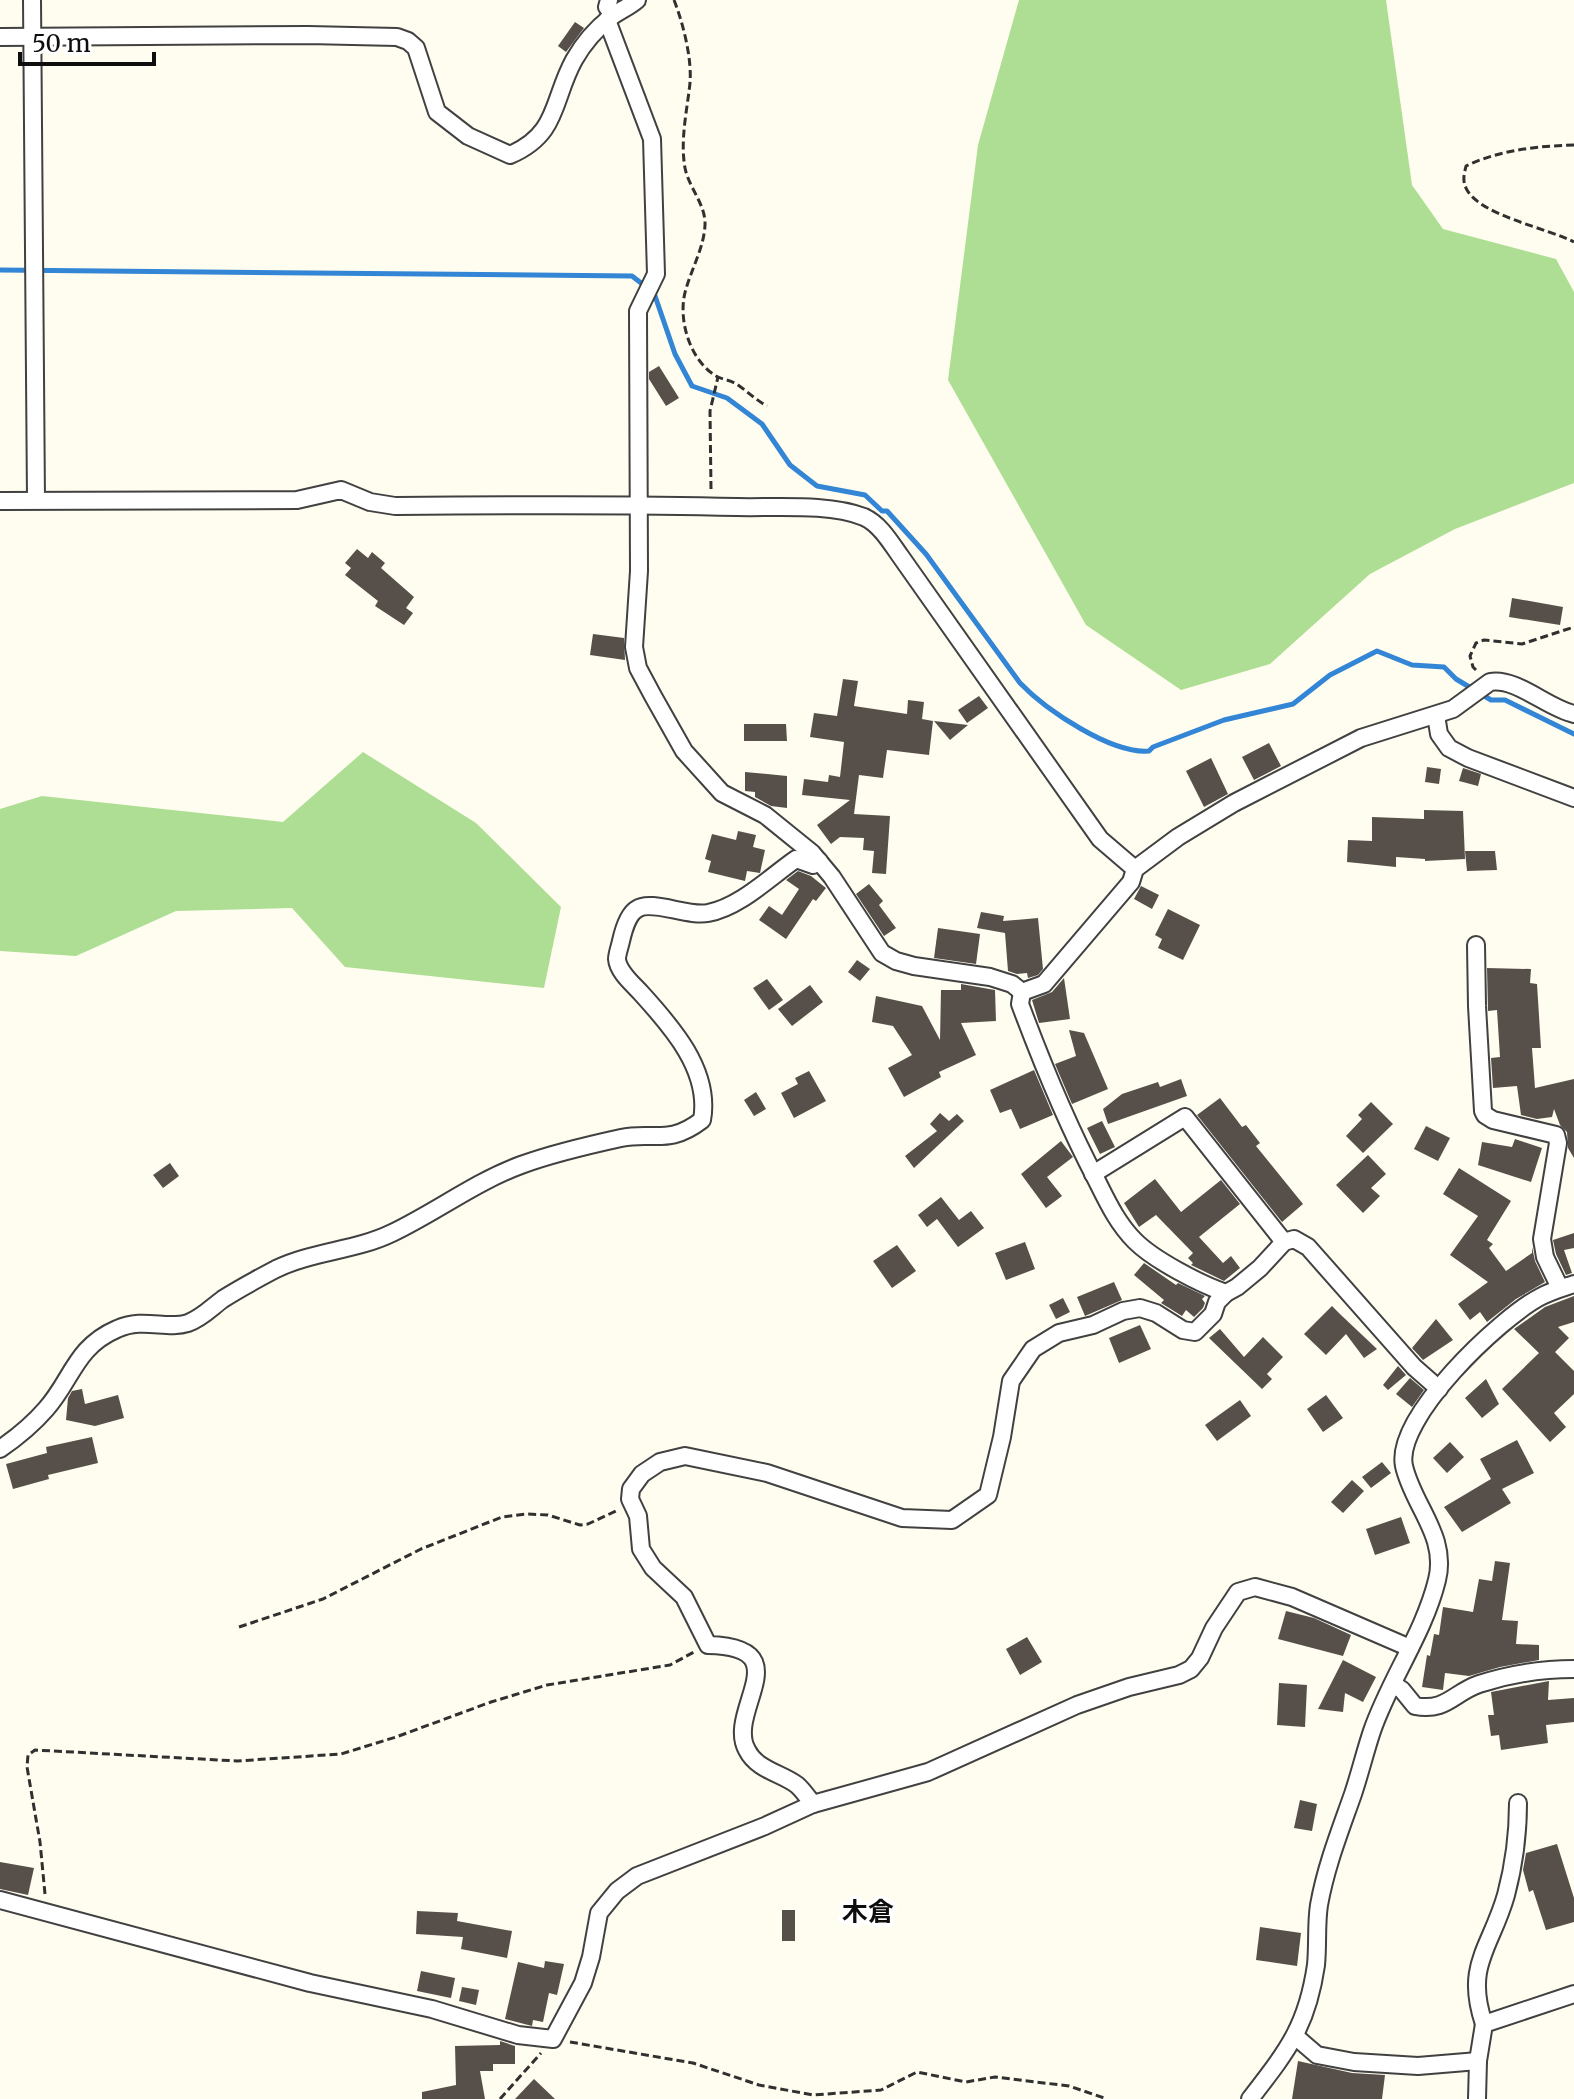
<svg xmlns="http://www.w3.org/2000/svg" width="1574" height="2099" viewBox="0 0 1574 2099" font-family="Merriweather,'Noto Sans JP',serif">
<style>
.forest{fill:#aede94}
.lines{fill:none;stroke-linecap:round;stroke-linejoin:round}
.stream{stroke:#3385d5;stroke-width:5}
.building{fill:#57504a}
.street-casing{stroke:#414141;stroke-width:20}
.path{stroke:#303030;stroke-width:3;stroke-dasharray:8 4;stroke-linecap:butt}
.street{stroke:#fff;stroke-width:16}
.labels{text-anchor:middle;dominant-baseline:central;stroke-width:8;stroke-linejoin:round;paint-order:stroke}
.quarter-label{font-size:26px;font-weight:bold;fill:#0e0e0e;stroke:#fff}
</style>
<rect width="100%" height="100%" fill="#fffdef"/>
<g class="forest">
<path d="M1019 0H1386L1412 185 1443 229 1556 259 1574 292V483L1455 529 1370 574 1270 664 1181 690 1086 625 948 380 978 145Z"/>
<path d="M363 752 476 823 561 907 544 988 345 967 292 908 176 911 76 956 0 951V809L42 796 283 822Z"/>
</g>
<g class="lines">
<path class="stream" d="M0 270 632 276 654 293 675 354 692 386 727 398 762 424 790 465 817 486 865 495 882 511H887L926 554 1020 683C1046 710 1111 754 1149 751L1153 747 1224 720 1293 704 1330 675 1377 651 1412 665 1444 667 1456 679 1491 700H1505L1574 734"/>
</g>
<g class="building">
<path d="M575 22 584 28 566 52 558 46Z"/>
<path d="M659 366 679 398 666 406 649 379V372Z"/>
<path d="M357 549 368 558 372 552 385 563 381 568 414 597 406 608 413 613 404 625 375 606 378 601 345 575 351 568 345 563Z"/>
<path d="M1512 598 1563 607 1560 625 1509 617Z"/>
<path d="M593 634 624 638 625 660 590 655Z"/>
<path d="M843 679 858 681 854 706 907 714 908 700 924 702 922 719 933 721 929 755 887 750 883 778 859 775 854 814 890 816 886 874 872 873 874 851 863 850 864 838 840 837 831 844 817 825 850 800 802 795 804 779 828 782 829 775 840 777 844 742 810 737 814 713 837 716Z"/>
<path d="M979 696 988 708 967 723 958 710Z"/>
<path d="M934 721 968 725 950 740Z"/>
<path d="M744 724H786L787 741H744Z"/>
<path d="M1269 743 1281 766 1254 780 1242 757Z"/>
<path d="M1211 758 1228 794 1204 807 1186 771Z"/>
<path d="M1427 767 1441 769 1439 784 1425 782Z"/>
<path d="M1463 768 1481 774 1478 786 1459 781Z"/>
<path d="M745 772 787 776V808L771 806 755 797V792L745 791Z"/>
<path d="M1424 810 1463 811 1465 859 1425 861V859L1396 857V867L1347 862 1348 840 1372 841V817L1424 819Z"/>
<path d="M738 831 756 835 753 847 765 850 760 873 747 871 745 881 708 872 711 861 705 859 712 834 736 840Z"/>
<path d="M1465 851H1495L1497 870 1467 871Z"/>
<path d="M798 871 811 876 826 888 816 901 813 899 786 939 759 920 769 906 782 915 799 889 786 880Z"/>
<path d="M869 884 883 901 879 905 896 928 884 936 856 894Z"/>
<path d="M1141 886 1159 895 1152 909 1134 899Z"/>
<path d="M1168 909 1200 925 1183 960 1158 948 1162 939 1155 935Z"/>
<path d="M981 912 1004 916 1003 921 1038 918 1043 969 1038 975 1028 978 1027 973 1017 974 1008 971 1005 933 977 928Z"/>
<path d="M938 928 980 934 976 964 934 958Z"/>
<path d="M857 960 870 969 860 981 848 972Z"/>
<path d="M1487 968 1531 969 1530 983 1537 984 1541 1048H1532L1535 1088 1574 1079V1158L1568 1148 1567 1132 1560 1125 1554 1109 1552 1117 1537 1119 1521 1115 1517 1086 1493 1088 1491 1058 1500 1057 1497 1010 1488 1011Z"/>
<path d="M1064 978 1070 1019 1039 1023 1032 1000 1052 992Z"/>
<path d="M767 979 783 1000 769 1010 753 988Z"/>
<path d="M961 984 995 990 996 1021 961 1023 976 1055 939 1072 941 1077 904 1097 888 1068 912 1055 893 1026 872 1022 876 996 922 1006 940 1040 941 990H961Z"/>
<path d="M810 985 823 1002 792 1026 778 1009Z"/>
<path d="M1069 1030 1084 1033 1108 1089 1072 1104 1055 1064 1076 1056Z"/>
<path d="M1034 1070 1053 1115 1020 1129 1011 1109 1000 1113 990 1090Z"/>
<path d="M809 1071 826 1101 794 1118 781 1093 798 1084 795 1078Z"/>
<path d="M1181 1079 1187 1096 1108 1124 1103 1109 1122 1094 1158 1082 1160 1087Z"/>
<path d="M756 1092 766 1109 754 1116 744 1100Z"/>
<path d="M1220 1098 1242 1127 1246 1125 1260 1143 1256 1146 1303 1204 1282 1222 1197 1115Z"/>
<path d="M1371 1102 1393 1124 1363 1153 1346 1136 1362 1119 1358 1115Z"/>
<path d="M940 1113 949 1121 957 1114 964 1121 914 1168 905 1156 937 1131 930 1124Z"/>
<path d="M1102 1121 1115 1147 1100 1154 1087 1128Z"/>
<path d="M1426 1126 1450 1138 1438 1161 1414 1149Z"/>
<path d="M1515 1139 1542 1148 1531 1182 1478 1165 1482 1142 1512 1147Z"/>
<path d="M1061 1141 1073 1157 1047 1177 1062 1196 1046 1208 1021 1174Z"/>
<path d="M1368 1155 1386 1174 1371 1188 1380 1196 1363 1213 1336 1185Z"/>
<path d="M170 1163 179 1176 163 1188 153 1175Z"/>
<path d="M1459 1168 1511 1201 1487 1240 1493 1244 1489 1248 1506 1271 1532 1253V1247L1535 1261 1545 1282 1516 1299 1487 1322 1480 1312 1470 1320 1458 1304 1488 1282 1450 1255 1478 1216 1443 1194Z"/>
<path d="M1155 1179 1181 1212 1221 1180 1240 1204 1199 1237 1223 1263 1231 1256 1240 1268 1224 1281 1220 1279 1191 1265 1193 1263 1188 1258 1193 1253 1156 1215 1139 1227 1124 1203Z"/>
<path d="M941 1197 959 1220 971 1211 984 1228 958 1247 937 1219 927 1227 918 1215Z"/>
<path d="M1574 1233V1248L1564 1250 1572 1273 1566 1275 1556 1254 1553 1240Z"/>
<path d="M1025 1242 1035 1269 1006 1280 995 1253Z"/>
<path d="M897 1245 916 1271 892 1288 873 1261Z"/>
<path d="M1144 1263 1176 1285 1178 1283 1205 1296 1202 1299 1205 1303 1203 1308 1194 1317 1186 1310 1182 1316 1161 1303 1164 1300 1134 1275Z"/>
<path d="M1114 1282 1122 1300 1085 1316 1077 1297Z"/>
<path d="M1574 1296V1322L1558 1327 1569 1338 1555 1352 1574 1371V1394L1554 1413 1566 1427 1550 1442 1502 1389 1539 1353 1514 1329 1545 1307Z"/>
<path d="M1063 1298 1070 1312 1056 1319 1049 1305Z"/>
<path d="M1332 1306 1341 1315 1377 1349 1364 1358 1346 1334 1326 1355 1304 1334Z"/>
<path d="M1436 1319 1453 1340 1423 1360 1412 1348Z"/>
<path d="M1140 1325 1151 1349 1119 1363 1109 1338Z"/>
<path d="M1220 1329 1244 1357 1263 1337 1283 1357 1267 1374 1272 1379 1262 1389 1209 1338Z"/>
<path d="M1398 1366 1406 1375 1388 1390 1383 1385Z"/>
<path d="M1410 1378 1424 1390 1412 1407 1396 1394Z"/>
<path d="M1486 1379 1499 1404 1482 1418 1465 1398Z"/>
<path d="M82 1389 85 1404 118 1395 124 1418 95 1426 66 1420 68 1398 72 1391Z"/>
<path d="M1326 1395 1343 1418 1323 1432 1307 1409Z"/>
<path d="M1240 1400 1251 1416 1217 1441 1205 1425Z"/>
<path d="M92 1437 98 1463 48 1475 49 1479 13 1489 6 1464 47 1453 46 1447Z"/>
<path d="M1517 1440 1534 1473 1502 1489 1511 1503 1462 1532 1444 1507 1491 1479 1480 1459Z"/>
<path d="M1450 1442 1464 1457 1447 1473 1433 1458Z"/>
<path d="M1382 1462 1391 1473 1371 1488 1362 1477Z"/>
<path d="M1352 1480 1364 1491 1343 1513 1331 1502Z"/>
<path d="M1401 1517 1410 1543 1375 1555 1366 1529Z"/>
<path d="M1495 1561 1510 1563 1502 1620 1518 1621 1516 1644 1539 1645V1660L1500 1667 1469 1676 1445 1673 1443 1690 1422 1687 1427 1655 1430 1656 1434 1634 1439 1635 1443 1607 1473 1612 1479 1579 1492 1581Z"/>
<path d="M1286 1611 1314 1618 1351 1635 1343 1656 1278 1639Z"/>
<path d="M1027 1637 1042 1662 1020 1675 1006 1649Z"/>
<path d="M1343 1660 1376 1677 1363 1702 1345 1693 1343 1712 1318 1709Z"/>
<path d="M1549 1681 1548 1700 1574 1698V1722L1546 1725 1548 1743 1501 1750 1499 1735 1491 1736 1488 1715H1494L1491 1692Z"/>
<path d="M1279 1683 1307 1685 1305 1727 1277 1725Z"/>
<path d="M1300 1800 1317 1804 1312 1831 1294 1828Z"/>
<path d="M1557 1844 1574 1898V1922L1546 1930 1533 1890 1529 1892 1523 1870 1526 1853Z"/>
<path d="M0 1862 34 1868 28 1895 0 1889Z"/>
<rect x="782" y="1910" width="13" height="31"/>
<path d="M417 1911 458 1913 457 1921 512 1931 507 1958 461 1949 463 1937 416 1934Z"/>
<path d="M1260 1927 1301 1933 1297 1966 1256 1960Z"/>
<path d="M545 1961 564 1964 557 1995 549 1993 543 2022 533 2020 532 2026 505 2019 518 1962 544 1968Z"/>
<path d="M421 1971 455 1978 451 1998 417 1991Z"/>
<path d="M462 1987 479 1990 476 2005 459 2001Z"/>
<path d="M500 2041 515 2046V2064H493V2071H480L485 2099H422V2092L456 2085 455 2046 500 2045Z"/>
<path d="M1298 2061 1352 2073 1385 2075 1382 2099H1292Z"/>
<path d="M534 2079 555 2099H515Z"/>
</g>
<g class="lines">
<g class="street-casing">
<g id="street">
<path d="M32 0 36 500"/>
<path d="M609 0 607 7 613 15"/>
<path d="M607 20 652 139 656 274 638 311 639 571 634 647 638 668 653 696 684 751 722 793 765 815 812 853 832 877 882 953 896 961 914 966 990 977 1012 984 1022 992"/>
<path d="M0 37 308 35 397 37 408 41 416 48 437 112 468 136 510 155C559 134 552 100 574 60 583 44 597 28 611 17 619 11 629 7 637 0"/>
<path d="M0 501 297 500 341 490 370 502 395 506C509 505 623 504 737 507 775 508 829 503 864 517 880 524 891 543 901 557L1100 839 1135 869"/>
<path d="M1436 715 1439 734 1449 748 1468 758 1574 798"/>
<path d="M1476 945 1477 1006 1483 1111 1485 1115 1493 1120 1556 1135 1558 1143 1542 1239 1545 1257 1560 1288"/>
<path d="M1022 992 1044 984 1131 882 1135 869 1178 837 1234 803 1361 738 1453 709 1490 682C1516 677 1547 708 1574 714"/>
<path d="M1022 992 1020 1004C1042 1063 1066 1122 1096 1179 1107 1201 1117 1223 1135 1241 1154 1260 1200 1284 1226 1293"/>
<path d="M1093 1174 1185 1117 1284 1242"/>
<path d="M0 1449C16 1438 33 1424 46 1409 72 1380 75 1347 117 1329 143 1317 167 1330 188 1323 202 1318 212 1307 223 1299 240 1288 259 1278 276 1269 313 1251 355 1251 392 1233 436 1212 475 1182 521 1165 551 1154 589 1145 621 1138 654 1131 668 1146 702 1120 711 1071 672 1027 641 993 633 984 618 972 617 959 617 954 620 946 621 941 623 932 628 914 637 909 651 899 688 917 708 913 740 907 770 877 796 859L813 865 819 861"/>
<path d="M1393 1684 1402 1690 1415 1706C1446 1712 1453 1693 1479 1684 1510 1674 1542 1669 1574 1669"/>
<path d="M813 1804C808 1798 803 1790 797 1785 781 1773 757 1770 747 1750 725 1711 802 1647 708 1645L684 1597 653 1568 641 1549 638 1516 630 1499 631 1489 642 1474 660 1462 685 1456 767 1473 902 1518 952 1520 988 1495 1002 1437 1011 1381 1033 1349 1059 1333 1093 1325 1123 1311 1140 1308 1156 1313 1183 1330 1195 1332 1213 1314 1217 1302 1226 1293 1237 1287 1260 1268 1284 1242 1294 1239 1308 1247 1414 1367 1439 1389"/>
<path d="M0 1900 310 1983 432 2009 518 2035 553 2039 583 1983 591 1957 599 1913 617 1891 637 1876 765 1826 813 1804 928 1772 1077 1705 1129 1687 1179 1675 1191 1669 1200 1658 1214 1628 1238 1592 1255 1587 1292 1597 1410 1648"/>
<path d="M1484 2024C1464 1965 1491 1948 1506 1895 1514 1865 1518 1834 1518 1803"/>
<path d="M1296 2037 1317 2055 1354 2062 1418 2066 1478 2061"/>
<path d="M1250 2099C1287 2051 1307 2027 1316 1965 1318 1945 1316 1924 1319 1905 1326 1866 1340 1831 1353 1794 1360 1773 1365 1752 1372 1731 1390 1679 1424 1633 1437 1580 1448 1536 1413 1506 1404 1466 1394 1418 1500 1318 1540 1297 1551 1291 1562 1288 1574 1284"/>
<path d="M1477 2099 1478 2061 1484 2024 1574 1994"/>
</g>
</g>
<g class="path">
<path d="M674 0C683 23 692 58 690 83 687 111 680 140 685 168 689 188 706 205 705 225 704 247 692 268 686 289 677 317 689 360 716 376 723 380 731 380 738 385 748 392 756 400 767 406"/>
<path d="M1574 145C1538 146 1499 150 1466 166 1464 175 1462 181 1467 190 1482 216 1547 228 1574 242"/>
<path d="M711 489 710 411 718 377"/>
<path d="M1476 670 1473 667 1470 656 1476 643 1484 640 1522 644 1574 627"/>
<path d="M239 1627 323 1599 421 1549 502 1517 527 1514 548 1515 580 1525 588 1524 616 1511"/>
<path d="M45 1894 40 1842 27 1767 28 1755 35 1750 237 1761 341 1754 396 1737 491 1702 547 1685 670 1665 694 1652"/>
<path d="M570 2042 693 2063 759 2085 813 2095 881 2090 917 2072 966 2082 995 2077 1069 2086 1107 2099"/>
<path d="M500 2099 541 2053"/>
</g>
<use href="#street" class="street"/>
</g>
<g class="labels">
<g class="quarter-label">
<text x="868" y="1911">木倉</text>
</g>
</g>
<path d="M20 52v12h134v-12" fill="none" stroke="#0e0e0e" stroke-width="4"/>
<text x="32" y="52" font-size="24" fill="#0e0e0e" stroke="#ffffff" stroke-width="6" paint-order="stroke">50 m</text>
</svg>
